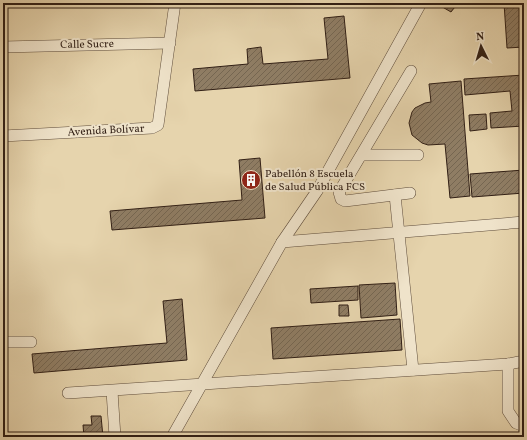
<svg xmlns="http://www.w3.org/2000/svg" width="527" height="440" viewBox="0 0 527 440" font-family="Vollkorn,serif">
<style>
.building{fill:url(#building-hatch);stroke:#311f15}
.lines{fill:none;stroke-linecap:round;stroke-linejoin:round}
.minor-casing{stroke:#5e4c3b;stroke-width:12}
.minor{stroke:#efe3ca;stroke-width:11}
.labels{text-anchor:middle;dominant-baseline:central;stroke-width:4;stroke-linejoin:round;paint-order:stroke}
.street-label{font-size:11px;fill:#311f15;stroke:#efe3ca}
.poi-label{font-size:11px;fill:#311f15;stroke:#efe3ca;text-anchor:start}
</style>
<defs>
<pattern id="building-hatch" width="6" height="6" patternUnits="userSpaceOnUse"><rect width="6" height="6" fill="#8f7d64"/><path d="M-1 1l2-2M0 6l6-6M5 7l2-2" fill="none" stroke="#756651"/></pattern>
</defs>
<rect width="100%" height="100%" fill="#e6d4ad"/>
<filter id="stains"><feTurbulence type="fractalNoise" baseFrequency=".005" numOctaves="4"/><feColorMatrix values="0 0 0 0 .2 0 0 0 0 .09 0 0 0 0 .02 0 0 0 .5 -.17"/></filter>
<radialGradient id="worn" r=".72"><stop offset=".6" stop-color="#630" stop-opacity="0"/><stop offset="1" stop-color="#630" stop-opacity=".3"/></radialGradient>
<g class="building">
<path d="M440 3H458L451 12 439 5Z"/>
<path d="M504 3H524V47L507 48Z"/>
<path d="M344 16 350 78 195 91 193 69 248 64 247 49 261 47 263 64 328 59 324 18Z"/>
<path d="M524 75V126L491 128 490 113 512 111 510 91 465 95 464 79Z"/>
<path d="M461 81 470 196 450 198 445 144 428 145 422 143 412 135 409 123 412 112 415 108 425 103 431 102 429 84Z"/>
<path d="M486 114 487 129 470 131 469 115Z"/>
<path d="M260 158 265 218 112 230 110 211 242 200 239 160Z"/>
<path d="M524 170V193L472 197 470 174Z"/>
<path d="M395 283 397 315 361 318 359 285Z"/>
<path d="M358 286V300L311 303 310 289Z"/>
<path d="M182 299 187 360 34 373 32 354 167 343 163 301Z"/>
<path d="M339 305H348L349 316H339Z"/>
<path d="M400 319 402 350 273 359 271 328Z"/>
<path d="M91 416H101L103 437H84L83 425H92Z"/>
</g>
<g class="lines">
<g class="minor-casing">
<g id="minor">
<path d="M3 47 170 43"/>
<path d="M3 136 152 128 158 125 175 3"/>
<path d="M362 155H418"/>
<path d="M410 193 345 201 341 199 339 192 411 71"/>
<path d="M395 195 413 370"/>
<path d="M282 242 524 222"/>
<path d="M3 342H31"/>
<path d="M508 364V411L516 423 524 426"/>
<path d="M112 391 115 437"/>
<path d="M68 393 508 364 524 361"/>
<path d="M172 437 282 242 317 191 421 3"/>
</g>
</g>
<use href="#minor" class="minor"/>
</g>
<defs>
<g id="building-disc" transform="scale(1)"><circle r="9.5" fill="#8f2418" stroke="#efe3ca"/><path d="M-4-6H4V6H1V3H-1V6H-4ZM-2.5-4.3h1.7v1.8h-1.7ZM.8-4.3h1.7v1.8H.8ZM-2.5-1h1.7V.8h-1.7ZM.8-1h1.7V.8H.8Z" fill="#fff"/></g>
</defs>
<g fill-rule="evenodd">
<use href="#building-disc" x="251" y="180"/>
</g>
<g class="labels">
<g class="street-label">
<text transform="translate(87 45) rotate(-1)">Calle Sucre</text>
<text transform="translate(106 131) rotate(-3)">Avenida Bolívar</text>
</g>
<g class="poi-label">
<text x="265" y="174">Pabellón 8 Escuela<tspan x="265" dy="13">de Salud Pública FCS</tspan></text>
</g>
</g>
<rect width="527" height="440" fill="none" stroke="#e6d4ad" stroke-width="16"/>
<rect x="4" y="4" width="519" height="432" fill="none" stroke="#311f15" stroke-width="2"/>
<rect x="8" y="8" width="511" height="424" fill="none" stroke="#311f15"/>
<g transform="translate(481 46) rotate(355)" stroke="#efe3ca" stroke-width="3" paint-order="stroke">
<path d="M0-3L7 15L0 10L-7 15Z" fill="#311f15"/>
<text y="-6" font-size="11" font-weight="bold" text-anchor="middle" fill="#311f15">N</text>
</g>
<rect width="100%" height="100%" filter="url(#stains)"/>
<rect width="100%" height="100%" fill="url(#worn)"/>
</svg>
